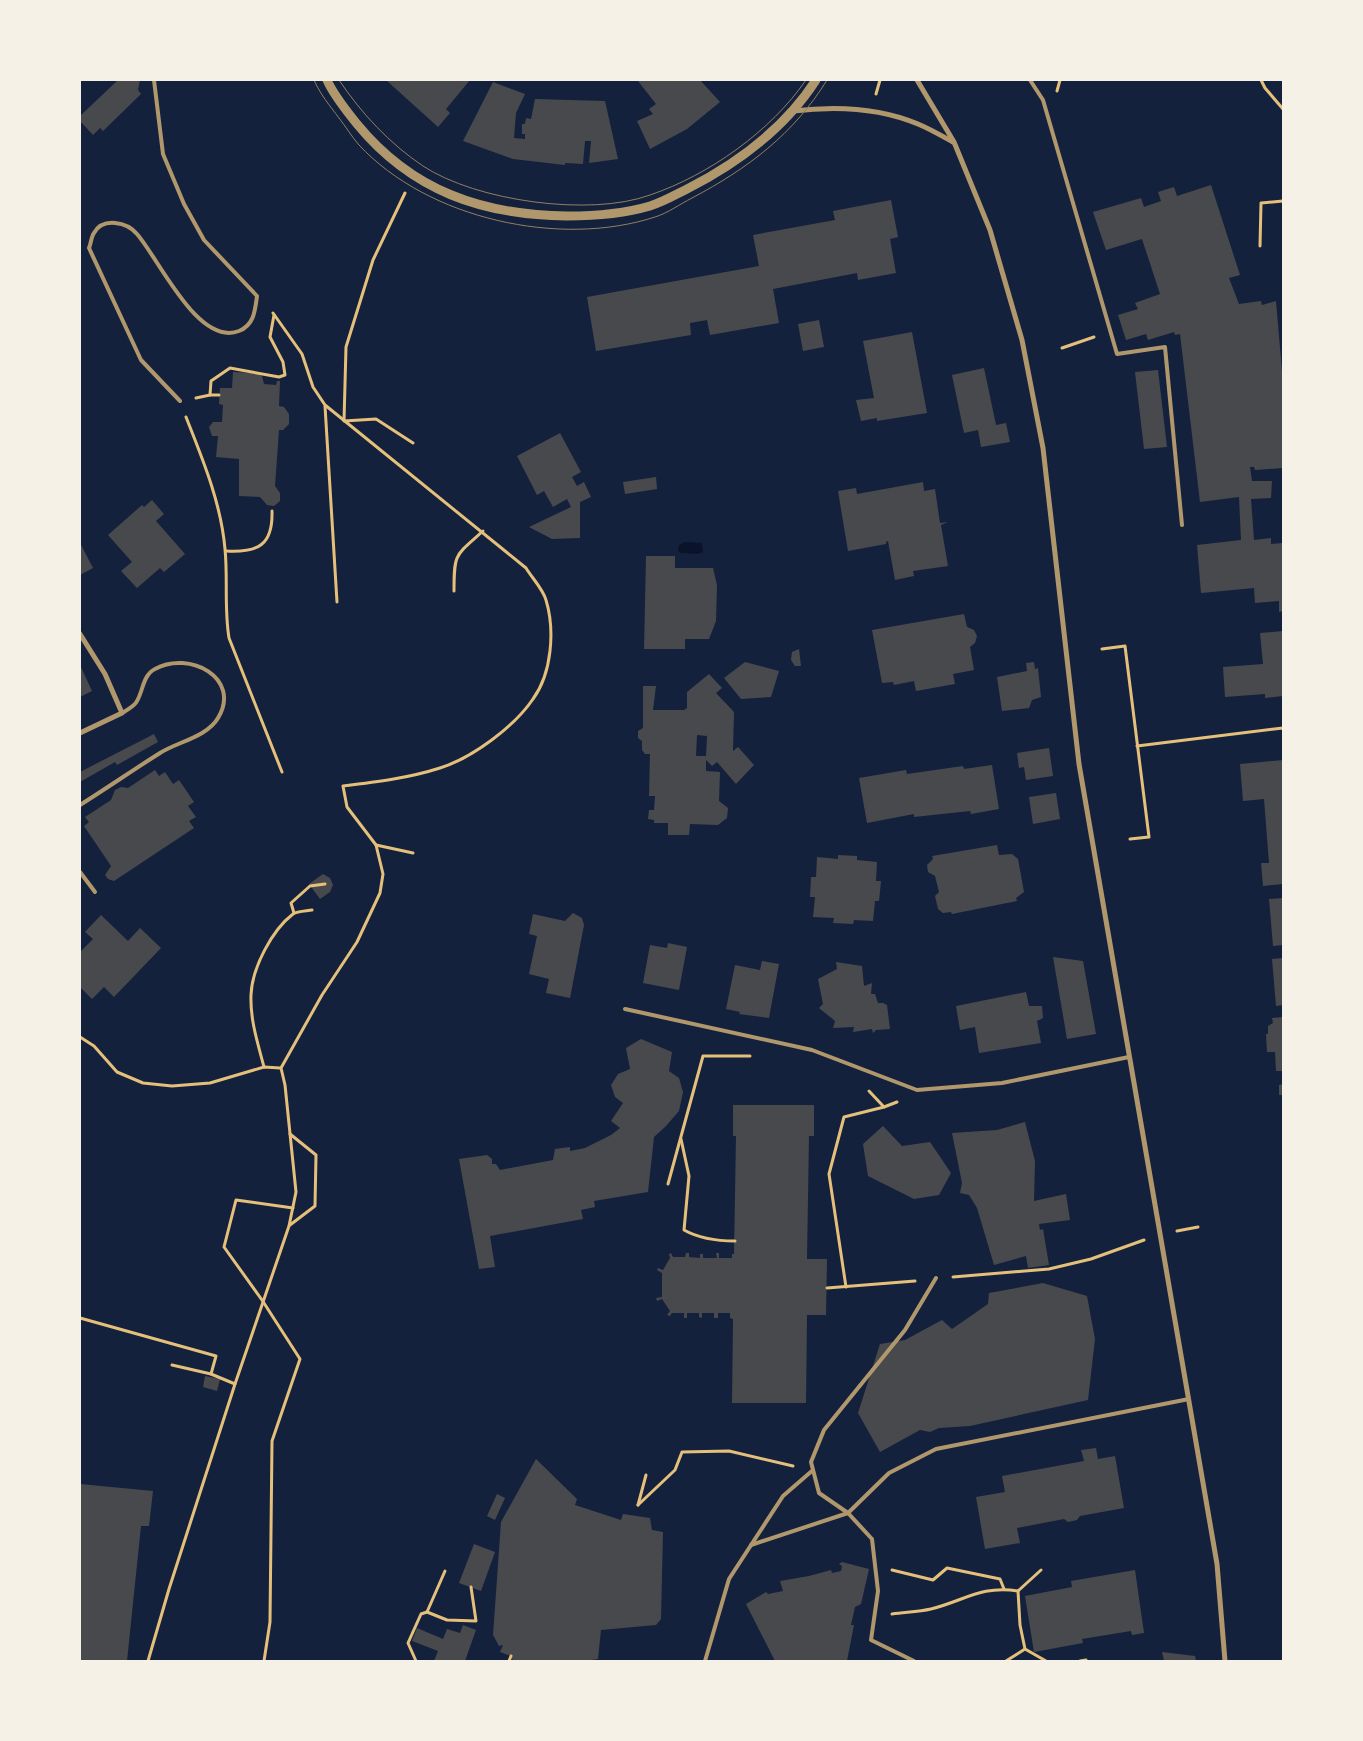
<svg xmlns="http://www.w3.org/2000/svg" width="1363" height="1741" viewBox="0 0 1363 1741" font-family="'Open Sans',sans-serif">
<style>
.water{fill:#0b132b}
.building{fill:#48494c;fill-rule:evenodd}
.lines{fill:none;stroke-linecap:round;stroke-linejoin:round}
.path{stroke:#e5c07b;stroke-width:3}
.service{stroke:#b1986c;stroke-width:4}
.minor{stroke:#b1986c;stroke-width:5}
.tertiary{stroke:#b1986c;stroke-width:9}
.tram{stroke:#918062;stroke-width:1}
</style>
<rect width="100%" height="100%" fill="#14213d"/>
<path class="water" d="M685 542 702 543 703 552 698 554 680 553 678 550 679 545Z"/>
<g class="building">
<path d="M118 80H140L138 90 141 94 103 131 100 128 93 135 80 121V116Z"/>
<path d="M386 80H470L446 109 450 113 438 127Z"/>
<path d="M640 80H700L720 102 687 129 650 149 637 121 653 114 649 109 656 104 638 81Z"/>
<path d="M493 82 525 94 516 113 514 138 525 139V134H522V124H525L526 118 531 119 535 99 605 101 618 159 589 163 591 141H585L583 164 565 163V165L513 159 463 141Z"/>
<path d="M1211 185 1240 275 1229 278 1239 304 1261 301 1262 305 1276 301 1283 383V468L1255 470 1254 467H1250L1252 481H1272L1271 498 1251 499 1254 540 1271 538V544L1283 543V611L1279 612V601L1255 603 1254 588 1201 593 1197 545 1241 540 1239 497 1200 502 1180 334 1175 335 1174 332 1148 340 1146 334 1126 340 1118 315 1138 309 1135 303 1160 294 1142 239 1106 250 1093 212 1141 198 1144 207 1161 201 1158 192 1174 187 1177 196Z"/>
<path d="M891 200 898 237 890 239 896 273 858 280 857 273 773 289 779 323 710 335 707 320 690 323 691 335 596 351 587 297 759 266 753 235 835 220 833 211Z"/>
<path d="M819 320 824 347 803 351 798 324Z"/>
<path d="M912 332 927 413 877 421V418L861 421 856 400 874 398 863 341Z"/>
<path d="M984 368 996 425 1006 423 1010 442 981 447 978 430 964 433 952 375Z"/>
<path d="M1158 370 1167 447 1144 449 1135 372Z"/>
<path d="M233 372 258 373 262 376 264 384 276 385 277 381H280L279 406 284 407 289 414V424L283 430H279L275 486 280 493V501L274 506 267 505 260 497 239 496V459L216 457 218 436H212L209 427 213 422H222L223 405 219 404 220 388H232Z"/>
<path d="M560 433 581 472 572 477 577 486 584 482 591 497 580 502V538L552 539 529 527 571 507 567 499 553 507 544 491 537 495 517 456Z"/>
<path d="M656 477 657 489 625 494 623 482Z"/>
<path d="M923 482 924 491 935 489 940 523 948 522 941 525 948 566 913 571 914 576 895 580 888 541 886 542V544L848 551 838 491 856 488 857 494Z"/>
<path d="M152 500 164 514 156 521 185 554 164 572 160 568 137 588 121 571 132 562 108 535 142 505 144 507Z"/>
<path d="M80 543 93 568 80 575Z"/>
<path d="M646 556H675V568H713L717 585 716 621 709 639H685V649H644Z"/>
<path d="M964 614 967 627 974 630 977 636 975 643 970 647 974 670 953 674 955 684 916 691 914 681 894 685 893 682 882 683 872 630Z"/>
<path d="M1283 631V696L1265 698V694L1225 697 1223 667 1263 664 1260 633Z"/>
<path d="M799 649 801 666H795L791 660 792 652Z"/>
<path d="M745 662 779 671 771 697 741 699 724 678Z"/>
<path d="M1034 662 1035 669 1038 668 1041 697 1032 700 1029 708 1002 711 997 677 1027 671 1026 663Z"/>
<path d="M80 665 92 691 80 697Z"/>
<path d="M709 674 722 688 716 693 734 712 733 751 738 747 754 765 736 784 717 762 712 766 706 760V771L720 772 719 801 728 808 727 818 718 825 690 824 689 835H668V823H654V820L648 819 649 810H654L655 796H649L650 754H645L642 750V741L638 738V731L643 728V686H656L653 710H684L687 708V692ZM697 735 707 736 706 756H696Z"/>
<path d="M154 734 158 742 117 765 115 762 80 782V772Z"/>
<path d="M1049 748 1053 776 1026 780 1024 767 1019 768 1017 753Z"/>
<path d="M1283 760V884L1263 886 1261 863H1269L1264 799 1243 801 1240 764Z"/>
<path d="M992 765 999 809 971 814 970 811 914 817V814L867 823 859 778 906 770 907 774 963 766 964 769Z"/>
<path d="M155 770 159 776 165 772 173 784 179 780 194 802 188 806 196 817 189 821 194 828 114 881 108 879 105 875 111 866 84 826 89 822 85 817 111 800 115 790 121 787 128 788Z"/>
<path d="M1056 793 1060 819 1033 824 1029 797Z"/>
<path d="M997 845 999 855 1012 854 1018 859 1024 892 1016 898 1017 901 952 914 951 912 943 913 938 909 935 896 939 892 935 876 928 872 927 865 933 859 932 856Z"/>
<path d="M838 855 857 856V860L877 862 876 881H881L879 901H875L873 921 854 920 853 924 833 923 834 918 813 917 815 897H810L811 877H816L817 857 838 859Z"/>
<path d="M323 874 330 878 333 885 330 892 320 899 309 884Z"/>
<path d="M1283 898V945L1273 946 1269 899Z"/>
<path d="M573 913 582 918 584 925 570 998 546 993 549 979 529 974 537 936 529 934 533 914 565 921Z"/>
<path d="M101 915 128 941 140 928 161 948 114 997 104 987 92 999 80 987V952L93 939 85 932Z"/>
<path d="M668 943 687 947 679 990 643 983 650 945 667 948Z"/>
<path d="M1053 957 1083 961 1096 1034 1067 1039Z"/>
<path d="M1283 958V1005L1276 1006 1272 959Z"/>
<path d="M762 961 779 964 769 1018 739 1014 740 1012 726 1009 735 965 760 970Z"/>
<path d="M836 962 862 966 864 986 872 983 871 994H875L878 1003H883L887 1005 890 1029 876 1030 873 1033 872 1029 853 1032 854 1027 833 1028 835 1021 819 1008 823 1004 818 979 837 969Z"/>
<path d="M1026 992 1029 1006H1042L1043 1018 1037 1021 1041 1043 979 1053 975 1027 960 1030 956 1006Z"/>
<path d="M1283 1017V1071H1276L1275 1052H1267L1266 1034H1268V1026L1273 1023 1272 1018Z"/>
<path d="M641 1039 672 1052 669 1071 679 1078 683 1092 679 1111 666 1126 654 1137 648 1192 594 1201 595 1207 581 1210 583 1219 490 1236 495 1267 479 1269 459 1159 487 1155 492 1159V1164H496L500 1170 553 1160 555 1149 570 1147V1151L585 1148 611 1135 620 1128 611 1121 623 1103 615 1097 611 1085 618 1074 630 1069 626 1048Z"/>
<path d="M1283 1084V1095H1279V1085Z"/>
<path d="M733 1105H814V1136H809L807 1259H827L826 1315H807L806 1403H732L733 1319 730 1318V1313H718V1318H714V1313H702V1318L699 1317V1313H687V1318H684V1313H672L670 1316 667 1315 670 1311 662 1299 657 1301 656 1298 662 1297V1273L657 1270 658 1268 663 1270 670 1258 669 1254 671 1253 673 1257H685L686 1253H689V1257L700 1258V1254H703V1258H717L716 1253H719V1258H732V1254H734L736 1136H733Z"/>
<path d="M1025 1122 1035 1161 1034 1201 1066 1194 1070 1220 1039 1224 1040 1230 1043 1229 1049 1265 1028 1268 1026 1256 994 1265 977 1208 969 1195 960 1193 962 1183 952 1133 997 1130Z"/>
<path d="M883 1126 902 1146 930 1142 951 1173 939 1195 914 1199 868 1176 863 1144Z"/>
<path d="M1043 1283 1087 1296 1095 1339 1088 1400 970 1426 939 1428 930 1432 920 1430 880 1452 858 1413 880 1344 905 1340 942 1320 952 1329 988 1304 989 1293Z"/>
<path d="M205 1376 220 1379 217 1391 203 1387Z"/>
<path d="M1096 1448 1098 1459 1115 1456 1124 1508 1080 1516 1077 1520 1068 1522 1064 1519 1017 1528 1020 1543 985 1549 976 1497 1005 1492 1002 1476 1084 1461 1081 1450Z"/>
<path d="M536 1459 577 1499 575 1505 621 1520 623 1514 650 1518 652 1530 663 1532 661 1619 656 1625 601 1630 598 1659 583 1661H513L511 1656 500 1652 503 1645 499 1646 493 1635 501 1522Z"/>
<path d="M80 1484 153 1491 149 1526H141L127 1661H80Z"/>
<path d="M497 1494 505 1498 495 1520 487 1516Z"/>
<path d="M474 1544 495 1552 481 1591 459 1583Z"/>
<path d="M842 1562 869 1569 861 1604 855 1607 851 1625H854L847 1661H775L746 1604 766 1592 768 1594 783 1591 780 1581 809 1576 831 1570 832 1573 841 1571 842 1566 839 1564Z"/>
<path d="M1135 1570 1144 1633 1132 1635 1131 1631 1082 1639 1083 1643 1034 1652 1025 1596 1072 1587 1071 1581Z"/>
<path d="M463 1625 476 1630 465 1661H434L438 1651 412 1641 417 1628 443 1639 447 1629 460 1633Z"/>
<path d="M1162 1652 1195 1656 1196 1661H1164Z"/>
</g>
<g class="lines">
<g class="path">
<path d="M1261 80 1265 88 1283 109"/>
<path d="M1057 91 1060 80"/>
<path d="M876 94 880 80"/>
<path d="M405 193 373 260 346 347 344 421 376 419 413 443"/>
<path d="M1260 246 1261 203 1283 201"/>
<path d="M1062 348 1094 337"/>
<path d="M219 395H210L211 381 230 368 279 377 285 375 283 362 270 337 274 315"/>
<path d="M196 398 210 395"/>
<path d="M325 406 337 602"/>
<path d="M186 417C203 460 221 503 225 549 228 579 224 608 229 638L282 772"/>
<path d="M226 551C258 553 273 545 272 511"/>
<path d="M454 591C454 553 455 556 483 531"/>
<path d="M1102 649 1125 646 1149 837 1130 839"/>
<path d="M1137 746 1283 728"/>
<path d="M376 845 413 853"/>
<path d="M294 913 291 903 310 886 325 884"/>
<path d="M80 1037 94 1046 117 1072 143 1083 172 1086 210 1083 264 1067 280 1068"/>
<path d="M264 1067C258 1044 250 1020 251 995 252 968 272 930 293 914 297 911 306 911 312 910"/>
<path d="M869 1091 884 1107 897 1102"/>
<path d="M681 1139 689 1176 684 1230C700 1239 717 1241 735 1241"/>
<path d="M668 1184 703 1056H750"/>
<path d="M290 1225 315 1206 316 1155 290 1134"/>
<path d="M1177 1231 1198 1227"/>
<path d="M953 1277 1049 1269 1091 1259 1144 1240"/>
<path d="M846 1287 829 1174 844 1117 884 1107"/>
<path d="M827 1288 915 1281"/>
<path d="M80 1318 216 1356 211 1374 235 1384"/>
<path d="M172 1365 211 1374"/>
<path d="M638 1505 675 1470 682 1452 729 1451 793 1466"/>
<path d="M638 1505 646 1475"/>
<path d="M892 1570 933 1580 947 1568 1000 1579 1004 1589"/>
<path d="M427 1612 447 1620 476 1621 471 1587"/>
<path d="M892 1614C905 1612 918 1612 931 1609 964 1601 981 1585 1018 1591"/>
<path d="M1025 1649 1046 1661"/>
<path d="M148 1661 169 1589 235 1384 289 1226 296 1192 285 1085 281 1068 322 995 357 942 380 893 383 874 376 845 347 807 343 786C376 782 409 778 440 768 472 758 514 727 533 699 552 673 555 630 546 600 543 589 532 578 526 568L325 405 313 387 302 354 273 313"/>
<path d="M264 1661 270 1622 272 1441 300 1359 262 1300 224 1247 236 1200 293 1208"/>
<path d="M416 1661 408 1643 421 1614 427 1612 445 1571"/>
<path d="M509 1661 511 1656"/>
<path d="M1006 1661 1025 1649 1020 1625 1018 1591 1041 1570"/>
<path d="M1080 1661 1086 1660"/>
</g>
<g class="service">
<path d="M154 80 163 154 184 204 204 240 257 296C255 311 254 325 239 331 198 347 159 259 137 234 127 222 103 217 94 233 91 237 91 244 89 248L141 360 180 401"/>
<path d="M1030 80 1043 100 1117 354 1165 347 1182 525"/>
<path d="M80 805C107 788 133 770 160 753 177 742 207 737 218 718 242 678 189 650 155 669 143 675 143 691 137 701 135 706 127 710 122 713"/>
<path d="M80 872 95 892"/>
<path d="M625 1009 812 1050 917 1090 1002 1083 1129 1057"/>
<path d="M751 1545 848 1513 889 1473 936 1449 1189 1399"/>
<path d="M705 1661 729 1579 783 1496 813 1470"/>
<path d="M914 1661 871 1640 878 1591 872 1539 848 1513 819 1493 811 1462 824 1430 905 1330 936 1278"/>
</g>
<g class="minor">
<path d="M917 80 954 142 990 230 1022 340 1043 448 1079 764 1217 1564 1225 1661"/>
<path d="M793 111C834 106 880 108 918 124 930 129 942 136 953 142"/>
<path d="M80 634 105 674 122 713 80 733"/>
</g>
<path class="tertiary" d="M327 80C334 96 346 110 357 124 412 191 482 215 567 216 595 216 623 214 650 206 663 202 675 195 687 189 738 163 785 128 816 80"/>
<g class="tram">
<path d="M314 80C320 94 330 106 339 118 346 127 352 137 359 145 428 219 560 248 655 217 668 213 680 204 692 198 747 169 794 134 827 80"/>
<path d="M339 80C361 113 390 144 423 166 476 201 590 217 650 195 709 175 771 131 806 80"/>
</g>
</g>
<rect width="1363" height="1741" fill="none" stroke="#f6f1e7" stroke-width="162"/>
</svg>
